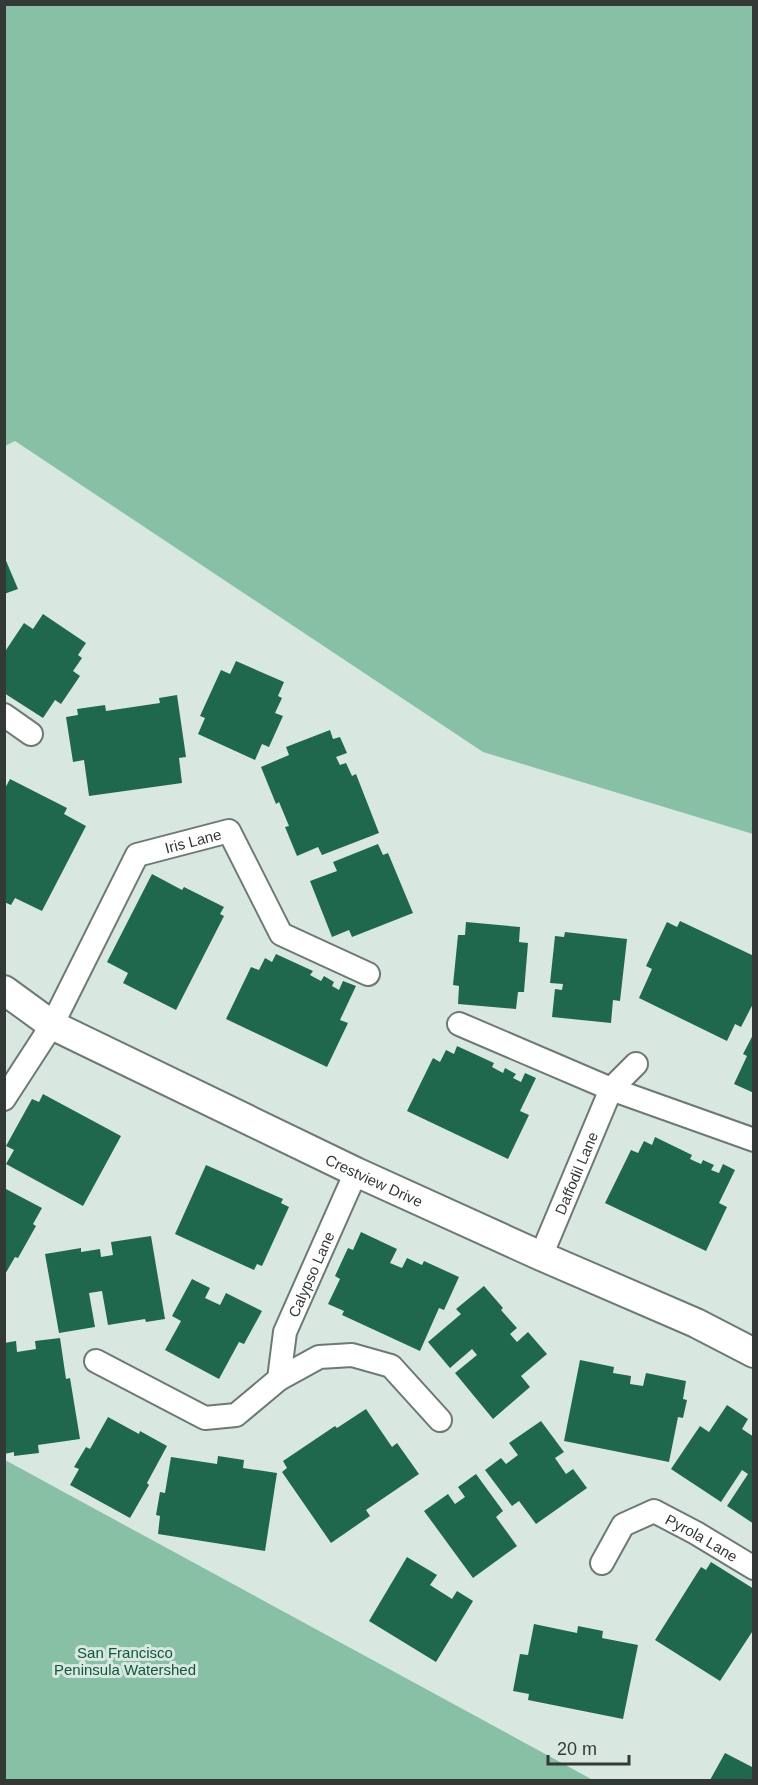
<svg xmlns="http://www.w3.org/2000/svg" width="758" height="1785" viewBox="0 0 758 1785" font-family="Arial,sans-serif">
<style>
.green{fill:#87c0a5}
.building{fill:#20684d}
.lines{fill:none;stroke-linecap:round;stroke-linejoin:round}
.minor-casing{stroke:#6c7a73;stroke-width:26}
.tertiary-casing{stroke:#6c7a73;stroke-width:32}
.minor{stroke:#fff;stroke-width:22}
.tertiary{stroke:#fff;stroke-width:28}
.labels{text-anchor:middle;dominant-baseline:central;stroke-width:6;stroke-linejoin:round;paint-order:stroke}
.street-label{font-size:15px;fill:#333936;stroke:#d8e8e0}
.park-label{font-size:15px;fill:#0e573e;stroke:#d8e8e0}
</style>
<rect width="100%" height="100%" fill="#d8e8e0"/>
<g class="green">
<path d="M5 4 753 5V834L483 752 15 441 5 446Z"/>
<path d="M4 1460H5L593 1780H5Z"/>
</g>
<g class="building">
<path d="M4 556 18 589 4 594Z"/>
<path d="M43 614 86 643 78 655 82 658 73 671 80 676 61 704 55 700 43 718 4 693V653L24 623 33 629Z"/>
<path d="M236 661 284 682 278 696 282 698 275 713 283 716 269 747 262 744 255 760 198 734 205 718 200 716 221 670 230 674Z"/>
<path d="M177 695 186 757 179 758 182 783 89 796 84 760 73 762 66 717 78 715 77 709 105 705 106 711 160 703 159 698Z"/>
<path d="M330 730 333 739 340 737 347 753 336 757 340 765 346 763 352 776 356 774 379 833 322 855 318 847 297 856 285 827 289 826 279 802 276 804 261 767 289 755 286 747Z"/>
<path d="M10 779 67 808 64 814 86 826 42 911 15 898 11 905 4 902V790Z"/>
<path d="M378 844 383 855 388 853 413 913 352 937 349 930 332 937 310 881 337 871 333 862Z"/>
<path d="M152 874 182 890 184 887 224 907 220 914 224 916 176 1010 123 983 128 973 107 962Z"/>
<path d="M680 921 754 956V1002L741 1027 735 1024 727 1041 639 998 652 969 646 966 667 922 677 927Z"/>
<path d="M466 922 520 927 519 942 528 943 524 992H518L516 1009 458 1004 459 986 453 985 458 935H465Z"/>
<path d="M565 932 627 939 620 1001 613 1000 611 1023 552 1017 555 989 562 990 563 984 550 983 555 936 564 937Z"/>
<path d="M276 954 313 971 310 975 321 981 324 976 334 982 332 986 339 990 343 981 356 986 340 1020 348 1023 327 1067 226 1019 251 967 259 970 265 958 272 962Z"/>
<path d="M754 1033V1093L734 1084 747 1056 743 1054Z"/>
<path d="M457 1046 494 1063 492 1067 503 1073 505 1068 516 1074 513 1078 521 1082 525 1073 536 1078 520 1111 529 1115 508 1159 407 1111 433 1058 440 1062 446 1050 454 1054Z"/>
<path d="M43 1094 121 1136 83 1206 6 1164 14 1150 6 1146 32 1099 39 1102Z"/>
<path d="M655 1137 692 1155 690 1159 701 1164 703 1160 714 1165 711 1170 719 1173 723 1164 735 1170 719 1203 727 1207 706 1251 605 1203 631 1150 638 1153 644 1141 652 1145Z"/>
<path d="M206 1165 283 1199 281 1203 289 1207 262 1266 257 1264 254 1270 175 1234Z"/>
<path d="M4 1188 42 1208 33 1224 36 1226 18 1258 15 1257 4 1276Z"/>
<path d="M361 1232 397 1249 390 1263 402 1268 407 1258 422 1265 424 1261 459 1277 444 1310 439 1308 420 1351 342 1315 344 1311 328 1304 340 1279 335 1276 348 1248 353 1250Z"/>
<path d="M151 1236 165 1319 146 1322 145 1319 108 1325 102 1291 89 1293 95 1327 59 1333 45 1254 81 1248V1252L100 1249 101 1257 113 1255 111 1242Z"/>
<path d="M192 1279 210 1288 205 1298 220 1305 226 1293 262 1311 244 1344 239 1342 219 1379 165 1350 181 1321 172 1316Z"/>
<path d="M484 1286 503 1308 501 1310 517 1328 510 1334 517 1342 528 1332 547 1354 521 1376 530 1387 493 1419 455 1373 477 1355 472 1349 450 1368 428 1342 461 1314 456 1309Z"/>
<path d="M60 1338 66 1379 70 1378 80 1439 38 1445 39 1453 14 1456V1452L4 1454V1343L16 1341 17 1352 36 1349 35 1341Z"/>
<path d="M580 1360 614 1367 613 1373 631 1376 630 1384 643 1386 646 1373 686 1381 683 1399 687 1400 683 1418 678 1417 669 1462 564 1441Z"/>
<path d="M727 1405 748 1419 742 1429 754 1437V1524L727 1506 748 1474 742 1470 721 1502 671 1469 700 1426 709 1432Z"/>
<path d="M366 1409 392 1447 397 1443 419 1474 366 1510 370 1516 331 1543 282 1472 287 1468 283 1461 335 1426 337 1428Z"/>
<path d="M108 1417 139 1434 140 1431 167 1446 147 1483 149 1485 130 1518 70 1485 79 1469 74 1467 86 1447 90 1449Z"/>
<path d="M541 1421 564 1452 555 1458 566 1474 573 1469 587 1488 536 1524 519 1501 512 1506 485 1470 501 1458 506 1464 518 1455 509 1443Z"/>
<path d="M218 1456 244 1460 243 1468 277 1473 265 1551 158 1534 160 1516 156 1515 160 1492 165 1493 171 1457 217 1464Z"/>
<path d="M476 1474 503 1511 496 1517 517 1546 473 1578 424 1511 448 1494 455 1504 465 1497 458 1487Z"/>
<path d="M407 1557 437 1575 430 1585 452 1599 457 1591 473 1601 436 1662 369 1621Z"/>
<path d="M711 1562 754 1589V1629L720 1681 655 1640 701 1567 706 1570Z"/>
<path d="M534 1624 577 1633 578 1626 603 1631 602 1638 638 1645 623 1719 528 1700 529 1694 513 1691 520 1654 528 1655Z"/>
<path d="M725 1753 754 1768V1776L751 1780H710Z"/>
</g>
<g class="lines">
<g class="minor-casing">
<g id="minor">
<path d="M4 715 31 734"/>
<path d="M459 1024 611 1089 754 1140"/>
<path id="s1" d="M4 1099 52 1025 137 855 229 831 281 934 368 974"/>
<path id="s2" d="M541 1256 611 1089 636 1064"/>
<path id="s3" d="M96 1361 205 1418 236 1415 279 1379 285 1332 356 1172"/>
<path d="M279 1379 319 1357 352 1355 391 1366 440 1420"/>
<path id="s4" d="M602 1563 623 1525 654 1511 696 1533 754 1568"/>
</g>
</g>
<g class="tertiary-casing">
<g id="tertiary">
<path id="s5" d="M4 990 52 1025 356 1172 541 1256 696 1323 754 1353"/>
</g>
</g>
<use href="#minor" class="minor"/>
<use href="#tertiary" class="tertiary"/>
</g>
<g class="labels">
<g class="street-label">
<text stroke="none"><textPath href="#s1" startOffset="336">Iris Lane</textPath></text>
<text stroke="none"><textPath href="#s2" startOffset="90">Daffodil Lane</textPath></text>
<text stroke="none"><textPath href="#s5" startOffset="417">Crestview Drive</textPath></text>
<text stroke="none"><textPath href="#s3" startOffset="321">Calypso Lane</textPath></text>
<text stroke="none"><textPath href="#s4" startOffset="132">Pyrola Lane</textPath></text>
</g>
<g class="park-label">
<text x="125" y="1652">San Francisco<tspan x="125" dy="17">Peninsula Watershed</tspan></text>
</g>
</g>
<rect width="758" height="1785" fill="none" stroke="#333936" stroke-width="12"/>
<path d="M548 1755v9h81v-9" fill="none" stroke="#333936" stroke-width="3"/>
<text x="557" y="1755" font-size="18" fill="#333936" stroke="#d8e8e0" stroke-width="4.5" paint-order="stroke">20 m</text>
</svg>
